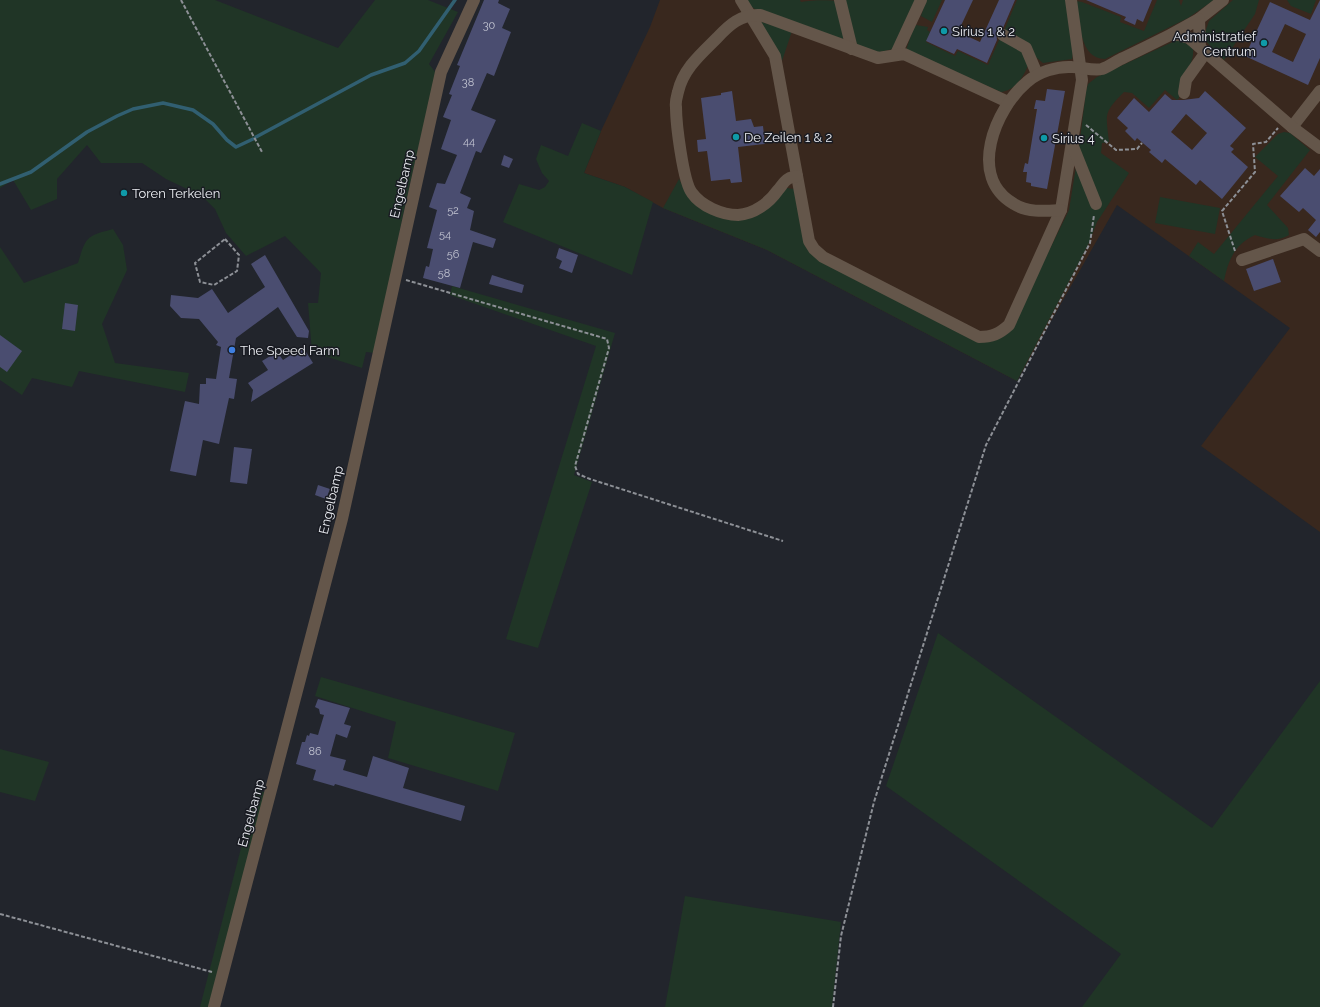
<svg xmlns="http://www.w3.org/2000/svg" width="1320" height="1007" viewBox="0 0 1320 1007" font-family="Raleway,sans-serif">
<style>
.medical{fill:#39281e}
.green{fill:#203526}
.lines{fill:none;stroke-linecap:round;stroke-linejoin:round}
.stream{stroke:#315f71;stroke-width:3.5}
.building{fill:#4a4d70;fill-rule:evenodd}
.path{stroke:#8d9096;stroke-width:2;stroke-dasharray:4 2;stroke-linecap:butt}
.minor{stroke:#64564a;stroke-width:12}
.culture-dot{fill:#0f9aa8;stroke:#191b22;stroke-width:1.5}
.shop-dot{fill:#3f7fe0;stroke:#191b22;stroke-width:1.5}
.labels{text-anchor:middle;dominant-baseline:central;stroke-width:3;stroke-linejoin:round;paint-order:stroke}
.number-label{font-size:11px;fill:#c3c5d2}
.poi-label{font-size:13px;fill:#ebedf2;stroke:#191b22;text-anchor:start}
.street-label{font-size:13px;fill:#ebedf2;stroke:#191b22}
</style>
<rect width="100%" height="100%" fill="#22252c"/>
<path class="medical" d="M660 0H1320V532L1201 446 1290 328 1117 205 1017 381 767 250 663 208 625 187 584 173 601 131 650 27Z"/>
<g class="green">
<path d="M0 0H215L338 48 375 0H428L458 12 429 64 436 73 405 205 375 353 366 352 362 368 312 352 308 303H318L321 273 285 236 246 256 226 233 215 209 202 196 166 179 142 163H101L87 145 57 179V199L31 210 13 180 0 188Z"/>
<path d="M746 0H800L801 2C812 0 827 0 838 1L845 37 843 39 760 11 753 8Z"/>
<path d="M844 0H917L893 49 876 53 857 45Z"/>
<path d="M926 0H942L932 22 921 16Z"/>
<path d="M1017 0H1067L1073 53 1072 59 1043 63 1004 31Z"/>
<path d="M1157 0H1179L1181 6 1183 0H1214L1188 18 1105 59C1079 59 1080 21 1076 1L1082 2 1121 17 1120 22 1144 31Z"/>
<path d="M1233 0H1259L1255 14 1224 60 1203 38 1209 21Z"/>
<path d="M1287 0H1316L1311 14 1291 6Z"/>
<path d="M759 21 792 31 782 61Z"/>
<path d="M916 25 928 27 927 30 930 32 926 42 955 56 958 51 988 65 1000 38 1022 47 1029 63C1024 76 1016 90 1001 92L906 50 914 27Z"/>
<path d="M1179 39 1193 48C1195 67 1179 78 1179 98L1177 100 1165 90 1149 108 1132 93 1124 92C1103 113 1106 114 1109 142L1102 143 1101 153 1129 173 1097 222 1088 245 1017 381 767 250 663 208 679 179 687 194 734 219 787 188 794 189 806 243 977 341 1012 326 1069 210 1079 148 1086 91 1088 84 1097 77Z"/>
<path d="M582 123 601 131 584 173 625 187 653 202 632 275 503 222 519 184 539 190 545 187 549 181 542 173 536 159 541 145 568 156Z"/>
<path d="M1284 132 1290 133 1310 150 1267 205 1288 228 1289 235C1277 242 1268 239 1255 235 1235 244 1228 260 1224 281L1189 256 1198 242 1214 254 1278 176 1255 157 1278 134Z"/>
<path d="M1160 197 1220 208 1215 234 1155 223Z"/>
<path d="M113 229 123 245 127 270 102 324 115 363 189 373 185 392 79 371 72 387 32 378 22 395 0 380V247L24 283 78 263C86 236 87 236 113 229Z"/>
<path d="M452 286 615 333 574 475 592 482 538 648 506 639 596 346 450 295Z"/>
<path d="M938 633 1212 828 1320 681V1007H1082L1121 954 886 786Z"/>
<path d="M321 677 515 733 498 791 388 758 396 722 315 696Z"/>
<path d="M0 749 49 762 35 801 0 792Z"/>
<path d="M256 790 267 793 209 1007H200Z"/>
<path d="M685 896 841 922 832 1007H665Z"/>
</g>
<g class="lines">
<g class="stream">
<path d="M256 137 371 75 405 63 419 51 455 0"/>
<path d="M0 184 31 172 87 132 117 116 133 109 163 103 193 110 213 124 227 140 236 147 253 139"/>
</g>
</g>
<g class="building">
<path d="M484 0H499L498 3 510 9 502 28 511 32 494 76 487 73 471 110 496 120 481 153 476 151 460 193 471 198 467 208 474 211 470 230 496 239 493 248 473 242 460 288 423 278 426 266 429 267 433 249 427 248 437 210 429 207 437 183 445 184 457 155 441 149 451 120 443 117 452 95 449 94 460 66 457 65Z"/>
<path d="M945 0H973L958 32 980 42 999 0H1015L1003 28 996 32 997 40 987 63 957 49 954 54 926 41Z"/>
<path d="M1086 0H1152L1143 22 1137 19 1135 25 1124 20 1126 17Z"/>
<path d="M1320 0V58L1308 85 1245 56 1270 2 1310 20ZM1285 24 1306 34 1293 62 1272 52Z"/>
<path d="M1047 89 1065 91 1047 189 1031 186V183L1026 182 1027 172H1023L1025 163 1028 164 1037 109H1034L1036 100 1045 101Z"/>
<path d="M732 91 736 121 751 119 754 127 763 126 765 144 738 147 742 182 731 183 730 179 711 181 707 151 698 152 697 140 706 139 701 98 721 95V93Z"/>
<path d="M1205 91 1246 128 1230 146 1234 149 1231 152 1248 167 1222 199 1200 180 1196 185 1165 159 1162 163 1149 152 1151 150 1137 138 1135 141 1125 131 1128 128 1117 118 1134 98 1149 112 1165 94 1172 100H1183L1199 98ZM1186 114 1207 133 1192 150 1171 132Z"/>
<path d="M504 155 513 159 509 168 501 165Z"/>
<path d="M1305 168 1314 176 1320 169V232L1316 237 1308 230 1316 220 1303 208 1299 212 1280 196Z"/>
<path d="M559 248 578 255 572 273 559 268 562 261 556 258Z"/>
<path d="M265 255 309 331 308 338 297 337 278 307 236 338 229 378 237 379 234 399 229 398 219 444 203 440 196 476 170 471 185 401 199 404 200 384H206V378L216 379 221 347 216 345 218 342 199 319 181 318 170 306 171 295 198 298 212 289 228 313 265 287 251 264Z"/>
<path d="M1273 259 1281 282 1254 291 1246 269Z"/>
<path d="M492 275 524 285 522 293 489 284Z"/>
<path d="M65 303 78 305 75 331 62 329Z"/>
<path d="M0 335 22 351 7 372 0 367Z"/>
<path d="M303 347 313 363 251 402 253 390 248 383 268 370 262 361 277 352 283 360Z"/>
<path d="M234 447 252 449 247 484 230 482Z"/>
<path d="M318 485 330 489 326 499 315 495Z"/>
<path d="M318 699 350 708 344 724 351 726 347 738 336 734 330 756 346 760 343 770 367 777 373 756 409 768 403 788 465 806 461 821 335 784 334 786 313 780 316 770 296 764 302 742H305L307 735 309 736 310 733 318 735 324 715 320 714 319 709 315 707Z"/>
</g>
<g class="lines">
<g class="path">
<path d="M181 0 262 152"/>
<path d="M1086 125 1116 150 1137 149 1142 143"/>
<path d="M225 239 239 255 237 271 214 285 200 282 195 263Z"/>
<path d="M1235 251 1222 211 1255 172 1253 144 1266 142 1278 128"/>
<path d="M406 280 607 339 609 348 575 466 578 474 590 479 783 541"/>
<path d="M0 914 212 972"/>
<path d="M833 1007 841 936 874 802 986 445 1090 243 1094 215"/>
</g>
<g class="minor">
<path d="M741 0 775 56 809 241 814 249 823 257 979 337C992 337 999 334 1009 325L1061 210 1082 80 1071 0"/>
<path d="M840 0 852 49"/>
<path d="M1199 19 1223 0"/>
<path d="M1172 34 1199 19 1200 47"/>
<path d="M1003 35 1026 48 1037 74"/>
<path d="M896 54 921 0"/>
<path d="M1184 93 1186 80 1206 52"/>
<path d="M1292 127 1320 91"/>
<path d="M1072 144 1096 204"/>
<path d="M797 176C794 177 790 177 788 179 784 181 781 187 778 190 769 203 754 214 738 215 722 215 701 206 692 193 683 182 676 123 676 107 675 102 677 96 678 92 683 69 701 54 717 38 729 25 741 14 760 15L878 58 904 54 1008 102"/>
<path d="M1061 210C1046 211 1028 213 1014 204 967 177 995 109 1027 82 1038 72 1057 66 1072 67 1081 67 1093 71 1102 69 1108 67 1115 62 1121 59 1138 51 1154 43 1170 35H1179L1189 38 1292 127 1320 148"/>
<path d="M1242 260 1304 239 1320 251"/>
<path d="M214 1007 342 519 441 72 474 0"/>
</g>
</g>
<g class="culture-dot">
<circle cx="944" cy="31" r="4"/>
<circle cx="1264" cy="43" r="4"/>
<circle cx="736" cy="137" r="4"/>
<circle cx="1044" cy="138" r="4"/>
<circle cx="124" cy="193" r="4"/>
</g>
<circle class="shop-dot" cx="232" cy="350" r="4"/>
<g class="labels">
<g class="number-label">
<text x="489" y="25">30</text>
<text x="468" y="82">38</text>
<text x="469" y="141">44</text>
<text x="453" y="210">52</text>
<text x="445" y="234">54</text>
<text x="453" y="254">56</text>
<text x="444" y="273">58</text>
<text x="315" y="751">86</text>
</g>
<g class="poi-label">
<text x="952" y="31">Sirius 1 &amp; 2</text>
<text x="1256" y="36" text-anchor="end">Administratief<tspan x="1256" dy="15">Centrum</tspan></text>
<text x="744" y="137">De Zeilen 1 &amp; 2</text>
<text x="1052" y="138">Sirius 4</text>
<text x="132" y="193">Toren Terkelen</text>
<text x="240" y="350">The Speed Farm</text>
</g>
<g class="street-label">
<text transform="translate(402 184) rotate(-77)">Engelbamp</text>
<text transform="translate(331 500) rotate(-77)">Engelbamp</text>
<text transform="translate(251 813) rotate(-75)">Engelbamp</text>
</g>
</g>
</svg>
